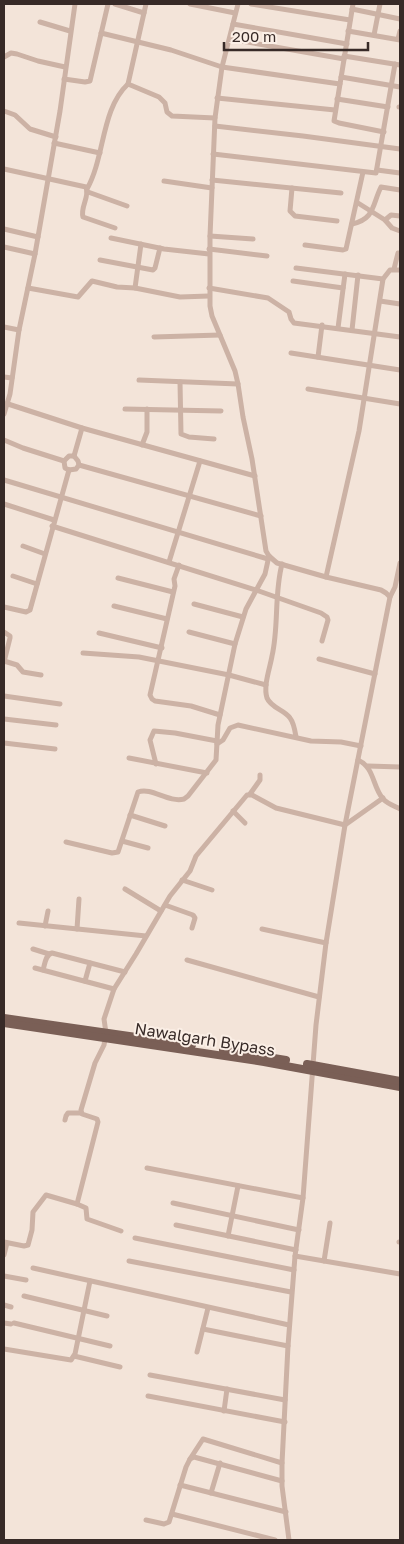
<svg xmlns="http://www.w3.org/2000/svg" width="404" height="1544" viewBox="0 0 404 1544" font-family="'Golos Text',sans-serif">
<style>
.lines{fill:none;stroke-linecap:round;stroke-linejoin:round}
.minor{stroke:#ccb2a5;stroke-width:5}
.primary{stroke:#7a5f56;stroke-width:8}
.labels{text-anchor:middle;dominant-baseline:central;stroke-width:4;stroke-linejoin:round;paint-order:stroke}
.street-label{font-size:16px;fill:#372a27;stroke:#fbefe6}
</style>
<rect width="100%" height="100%" fill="#f3e4d9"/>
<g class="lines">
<g class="minor">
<path d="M115 4 144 13"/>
<path d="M146 4 128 84 159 97 165 103 167 112 172 116 215 118"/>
<path d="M190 4 235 13"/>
<path d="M238 4 222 67 215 118 210 236V306L212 316 235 371 238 384 243 417 252 459 266 551 269 556 277 563 326 577 381 590 386 593 390 597 345 825 326 943 316 1025 303 1198 295 1256 288 1346 282 1463V1486L289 1540"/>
<path d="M251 4 350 20"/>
<path d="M353 4 334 121 339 123 384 132"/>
<path d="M352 9 400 19"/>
<path d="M40 22 70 31"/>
<path d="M233 24 347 44"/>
<path d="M348 31 400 40"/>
<path d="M101 33 171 50 222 67 340 84"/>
<path d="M374 35 380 4"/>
<path d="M230 39 344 59"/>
<path d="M398 39 400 31"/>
<path d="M344 56 400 65"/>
<path d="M4 57 11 53 17 54 38 61 65 67"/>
<path d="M341 77 400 87"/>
<path d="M64 79 85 82 90 81 108 4"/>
<path d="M217 98 335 110"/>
<path d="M337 99 388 107"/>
<path d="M399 107H400"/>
<path d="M4 111 15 115 30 129 56 137"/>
<path d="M215 126 303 136 400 149"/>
<path d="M54 143 100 153"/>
<path d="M213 154 376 173 395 64"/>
<path d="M4 169 86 187C90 197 80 207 83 217L115 228"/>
<path d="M377 170 400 173"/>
<path d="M212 180 341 193"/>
<path d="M164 181 212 188"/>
<path d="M292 188 290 211 295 216 337 221"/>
<path d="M87 189C105 157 101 109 128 84"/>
<path d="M88 192 127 206"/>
<path d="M358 203 385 220 392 228 400 231"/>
<path d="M385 220 391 215 400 216"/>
<path d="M352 224C375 219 372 205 381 187L400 190"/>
<path d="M4 229 38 237"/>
<path d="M210 236 253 239"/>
<path d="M111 238 164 249 209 254"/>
<path d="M305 245 343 250 346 249 363 172"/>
<path d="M4 247 35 254"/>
<path d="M209 249 267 256"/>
<path d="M100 260 153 270 155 268 160 248"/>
<path d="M296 268 383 279"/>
<path d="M394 269 398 253"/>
<path d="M293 281 343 288"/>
<path d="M28 288 78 297 92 281 117 287 135 288 180 297 209 296"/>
<path d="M135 288 141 244"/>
<path d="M209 288 268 298 289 312 291 319 294 323 400 337"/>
<path d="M380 301 400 304"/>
<path d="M4 327 19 330"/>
<path d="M338 328 345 274"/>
<path d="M352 330 358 275"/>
<path d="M154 337 220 335"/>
<path d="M291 353 400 370"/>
<path d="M318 357 322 325"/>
<path d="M4 377 12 378"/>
<path d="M139 380 238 384"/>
<path d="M180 382 181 434 189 437 214 439"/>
<path d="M308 389 400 404"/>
<path d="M8 404 82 428 255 476"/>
<path d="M125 409 221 411"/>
<path d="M4 414 10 394 19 330 35 254 60 111 75 4"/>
<path d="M4 440 23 448 64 461"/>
<path d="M142 445 147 432V409"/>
<path d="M74 456 82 428"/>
<path d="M79 465 261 516"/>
<path d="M69 470 65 468 64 461 69 456H74"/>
<path d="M69 470 76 469 79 465 78 461 74 456"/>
<path d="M4 480 268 559"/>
<path d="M4 504 54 520"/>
<path d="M52 526 256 590 321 613 327 617 328 620 322 641"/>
<path d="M23 546 45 554"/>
<path d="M169 562 200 461"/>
<path d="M282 564C274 594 279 626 272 656 270 668 263 686 267 698 271 708 285 710 290 718 294 723 295 731 296 737"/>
<path d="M179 565 174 579 175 586 150 695 152 699 155 701 191 706 220 715"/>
<path d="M13 576 37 584"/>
<path d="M326 577 359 431 383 279 390 270H400"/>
<path d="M118 578 173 592"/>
<path d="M390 597 395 587 400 563"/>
<path d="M194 604 243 617"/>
<path d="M114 606 167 619"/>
<path d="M4 607 26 612 30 610 69 470"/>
<path d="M4 632 10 636V638L4 662"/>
<path d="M189 632 235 644"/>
<path d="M99 633 162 648"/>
<path d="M83 653 139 657 229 675 266 685"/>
<path d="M319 659 375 674"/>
<path d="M4 661 17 665 23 672 41 675"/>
<path d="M4 696 60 704"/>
<path d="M4 719 56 725"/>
<path d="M4 743 55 749"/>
<path d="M217 744 223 740 230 728 238 725 311 741 341 742 361 746"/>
<path d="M129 758 207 773"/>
<path d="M358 760C375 768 372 786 383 799 388 804 394 806 400 809"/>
<path d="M156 764 150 740 154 731 175 733 217 741"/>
<path d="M368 766 400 767"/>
<path d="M250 794 260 780V775"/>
<path d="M233 811 245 823"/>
<path d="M130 815 165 826"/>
<path d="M122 841 148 848"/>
<path d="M66 842 112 853 118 852 138 792C152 787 168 803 184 799L188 796 216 760 218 725 235 644 246 609 265 574 269 556"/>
<path d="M182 880 212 890"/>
<path d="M125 889 161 911"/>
<path d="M165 905 193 915 195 918 192 928"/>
<path d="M19 923 146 936"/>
<path d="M45 926 48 911"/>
<path d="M77 929 79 899"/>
<path d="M262 929 326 943"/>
<path d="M33 949 49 954"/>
<path d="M187 960 319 997"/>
<path d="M35 968 114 989"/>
<path d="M43 970C45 964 45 955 52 953L125 972"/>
<path d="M85 981 90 963"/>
<path d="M65 1120 66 1116 68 1113H81"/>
<path d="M147 1168 303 1198"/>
<path d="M173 1203 299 1230"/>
<path d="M176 1225 296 1250"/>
<path d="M121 1231 87 1219 86 1208 77 1204 98 1122 97 1119 82 1114 81 1110 95 1063 104 1045 106 1033 104 1019 114 989 136 954 170 896 190 871 196 856 247 795H252L276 808 345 825 383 798"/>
<path d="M228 1236 238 1186"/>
<path d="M135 1238 294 1270"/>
<path d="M4 1242 24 1246 28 1245 32 1230 33 1212 46 1195 77 1204"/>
<path d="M399 1242H400"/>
<path d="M4 1255 7 1243"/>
<path d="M295 1256 400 1274"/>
<path d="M129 1261 291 1292"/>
<path d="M324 1261 330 1223"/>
<path d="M33 1268 289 1325"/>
<path d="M4 1276 26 1280"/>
<path d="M24 1296 107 1316"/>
<path d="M4 1305 11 1307"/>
<path d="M4 1323 11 1324"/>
<path d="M14 1323 110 1346"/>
<path d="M203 1329 288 1346"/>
<path d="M4 1349 71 1360 75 1354 90 1281"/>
<path d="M197 1352 208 1308"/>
<path d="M74 1356 120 1367"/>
<path d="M150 1375 285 1400"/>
<path d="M148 1396 285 1422"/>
<path d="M224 1411 227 1389"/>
<path d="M190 1459 203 1439 282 1463"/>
<path d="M180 1485 286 1512"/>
<path d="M211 1493 220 1463"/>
<path d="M172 1514 275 1540"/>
<path d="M146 1520 164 1524 169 1522 186 1467 190 1459 194 1457 282 1481"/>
</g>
<g class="primary">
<path d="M4 1018 192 1045"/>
<path d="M4 1023 264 1062 400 1087"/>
<path d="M223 1050 286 1060"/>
<path d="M307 1064 400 1081"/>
</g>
</g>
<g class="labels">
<g class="street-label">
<text transform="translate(205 1039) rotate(9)">Nawalgarh Bypass</text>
</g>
</g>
<rect width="404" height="1544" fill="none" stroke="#372a27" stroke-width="10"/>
<path d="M224 42v8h144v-8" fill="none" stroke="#372a27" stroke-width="2.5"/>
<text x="232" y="42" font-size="15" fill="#372a27" stroke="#fbefe6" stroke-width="4" paint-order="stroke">200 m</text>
</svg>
